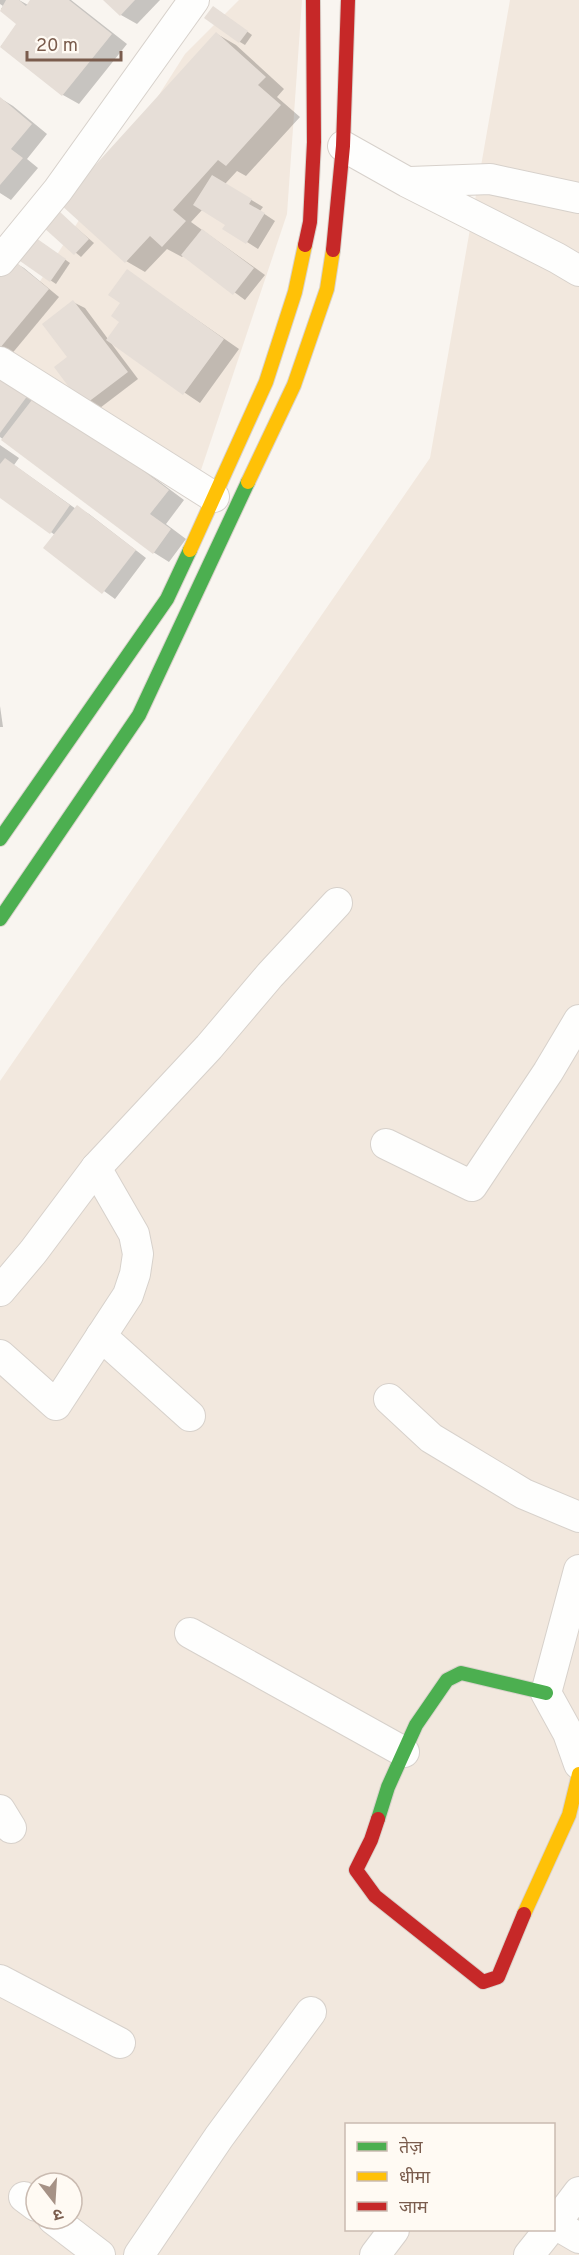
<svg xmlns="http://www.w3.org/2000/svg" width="579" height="2255" viewBox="0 0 579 2255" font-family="Overpass,'Noto Sans Devanagari',sans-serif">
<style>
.residential{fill:#f2e8de;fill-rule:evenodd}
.shadow{fill:#0003}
.building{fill:#e6ded7}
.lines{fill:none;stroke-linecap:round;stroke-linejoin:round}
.street-casing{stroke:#d7d1cb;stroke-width:32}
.fast-casing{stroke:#d9d2cb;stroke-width:16}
.slow-casing{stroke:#d9d2cb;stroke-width:16}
.jam-casing{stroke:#d9d2cb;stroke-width:16}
.street{stroke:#fefefd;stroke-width:30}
.fast{stroke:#4caf50;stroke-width:14}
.slow{stroke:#ffc107;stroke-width:14}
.jam{stroke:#c62828;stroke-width:14}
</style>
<rect width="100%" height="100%" fill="#f9f5f0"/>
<g class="residential">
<path d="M239 0H302L287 214 201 470 0 348V344L185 54Z"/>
<path d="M510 0H579V2255H0V1081L430 458ZM346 2124H554V2230H346ZM36 2183H72V2219H36Z"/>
</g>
<g class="shadow">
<path d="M0 0H19L28 5 32 0H71L127 44 79 104 63 95 1 46 19 24 1 9 3 6 0 4Z"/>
<path d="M105 0H160L137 24 121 15Z"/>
<path d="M219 11 252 35 245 45 240 42Z"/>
<path d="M217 34 236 45 284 89 277 97 300 117 246 176 237 171 225 184 263 207 260 211 275 221 258 249 247 242 227 224 202 210 191 222 265 275 245 300 184 255 182 257 167 249 145 272 126 261Z"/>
<path d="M0 98 13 106 47 134 27 159 38 168 11 200 0 193Z"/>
<path d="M59 213 94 243 81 257 45 227Z"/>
<path d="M42 243 70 263 56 284 50 280Z"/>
<path d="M12 261 24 268 59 297 10 356 0 351V276Z"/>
<path d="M127 271 239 349 200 403 111 343 138 379 96 411 84 405 69 357 73 302 85 308 108 339 121 322Z"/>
<path d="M0 369 54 403 184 500 166 524 186 539 169 562 153 552 0 437Z"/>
<path d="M0 445 19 458 14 465 76 509 77 507 89 514 146 558 115 599 45 548 55 535 0 496Z"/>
<path d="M0 706 3 727H0Z"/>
</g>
<g class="building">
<path d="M6 0H19L26 6 30 0H69L112 34 62 96 0 47 16 24 0 11Z"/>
<path d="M103 0H135L120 16Z"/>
<path d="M213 6 248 31 239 43 204 18Z"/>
<path d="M216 32 266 77 258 85 281 105 226 166 218 160 173 210 186 221 162 247 150 236 125 263 60 204Z"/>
<path d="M0 97 32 124 11 149 23 158 0 185Z"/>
<path d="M212 175 252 199 249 204 265 213 246 244 222 229 225 225 193 205Z"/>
<path d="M59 211 89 239 74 255 43 227Z"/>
<path d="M202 229 254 268 233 295 181 255Z"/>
<path d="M36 238 66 259 50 282 20 261Z"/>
<path d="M12 259 49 289 0 348V274Z"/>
<path d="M127 269 224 339 183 395 106 340 119 322 111 316 120 303 108 295Z"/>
<path d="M73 300 128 372 83 406 54 367 67 357 42 324Z"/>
<path d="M0 369 31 391 0 433Z"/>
<path d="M38 392 169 490 150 514 171 529 153 554 1 440Z"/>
<path d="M5 458 70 505 50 534 0 498V464Z"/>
<path d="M77 505 136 550 102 594 43 548Z"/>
</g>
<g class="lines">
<g class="street-casing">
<g id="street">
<path d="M343 146 407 182 557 258 579 271"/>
<path d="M410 182 490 179 579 198"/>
<path d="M0 261 58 190 194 0"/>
<path d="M0 362 214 497"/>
<path d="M386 1144 472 1186 548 1072 579 1020"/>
<path d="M0 1291 33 1252 96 1168 209 1047 270 975 337 903"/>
<path d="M101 1336 190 1416"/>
<path d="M0 1355 56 1405 128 1295 135 1274 138 1254 134 1234 96 1168"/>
<path d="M389 1399 431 1438 524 1494 579 1517"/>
<path d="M579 1570 546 1693 568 1733 579 1764"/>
<path d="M190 1633 404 1752"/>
<path d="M0 1810 11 1828"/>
<path d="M0 1980 120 2043"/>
<path d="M24 2197 36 2206"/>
<path d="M53 2219 100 2255"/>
<path d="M555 2224 579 2238"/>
<path d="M554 2225 579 2192"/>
<path d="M139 2255 219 2137 311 2012"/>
<path d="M375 2255 394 2230"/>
<path d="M529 2255 549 2230"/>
</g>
</g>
<g class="fast-casing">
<g id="fast">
<path d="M0 839 167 599 190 550"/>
<path d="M0 919 139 715 248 482"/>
<path d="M378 1819 388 1787 416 1725 447 1680 461 1673 546 1693"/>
</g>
</g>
<g class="slow-casing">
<g id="slow">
<path d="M248 482 294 385 327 289 333 250"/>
<path d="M190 550 266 382 295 292 305 245"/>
<path d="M524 1914 569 1815 579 1774"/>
</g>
</g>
<g class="jam-casing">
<g id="jam">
<path d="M305 245 310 222 314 142 313 0"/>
<path d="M333 250 343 146 348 0"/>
<path d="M378 1819 371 1840 356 1870 375 1896 483 1982 498 1977 524 1914"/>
</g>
</g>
<use href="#street" class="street"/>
<use href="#fast" class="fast"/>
<use href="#slow" class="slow"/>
<use href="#jam" class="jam"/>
</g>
<rect x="345" y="2123" width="210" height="108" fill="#fffaf3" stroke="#cabbb1" stroke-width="1.5"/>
<rect x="357" y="2142" width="30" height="9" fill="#4caf50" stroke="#cabbb1" stroke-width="1.5"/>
<text x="399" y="2153" font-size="18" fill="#7a5c4d">तेज़</text>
<rect x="357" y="2172" width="30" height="9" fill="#ffc107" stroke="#cabbb1" stroke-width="1.5"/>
<text x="399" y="2183" font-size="18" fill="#7a5c4d">धीमा</text>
<rect x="357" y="2202" width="30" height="9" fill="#c62828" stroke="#cabbb1" stroke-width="1.5"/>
<text x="399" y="2213" font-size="18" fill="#7a5c4d">जाम</text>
<g transform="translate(54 2201) rotate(163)"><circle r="28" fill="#fffaf3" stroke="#cabbb1" stroke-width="1.5"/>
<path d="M0-4.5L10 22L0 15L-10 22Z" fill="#a69286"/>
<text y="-9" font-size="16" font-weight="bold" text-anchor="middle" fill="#7a5c4d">उ</text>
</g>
<path d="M27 51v9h94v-9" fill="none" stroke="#7a5c4d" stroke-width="3"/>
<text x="36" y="51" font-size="18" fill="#7a5c4d" stroke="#fffaf3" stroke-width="4.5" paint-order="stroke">20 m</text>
</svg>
